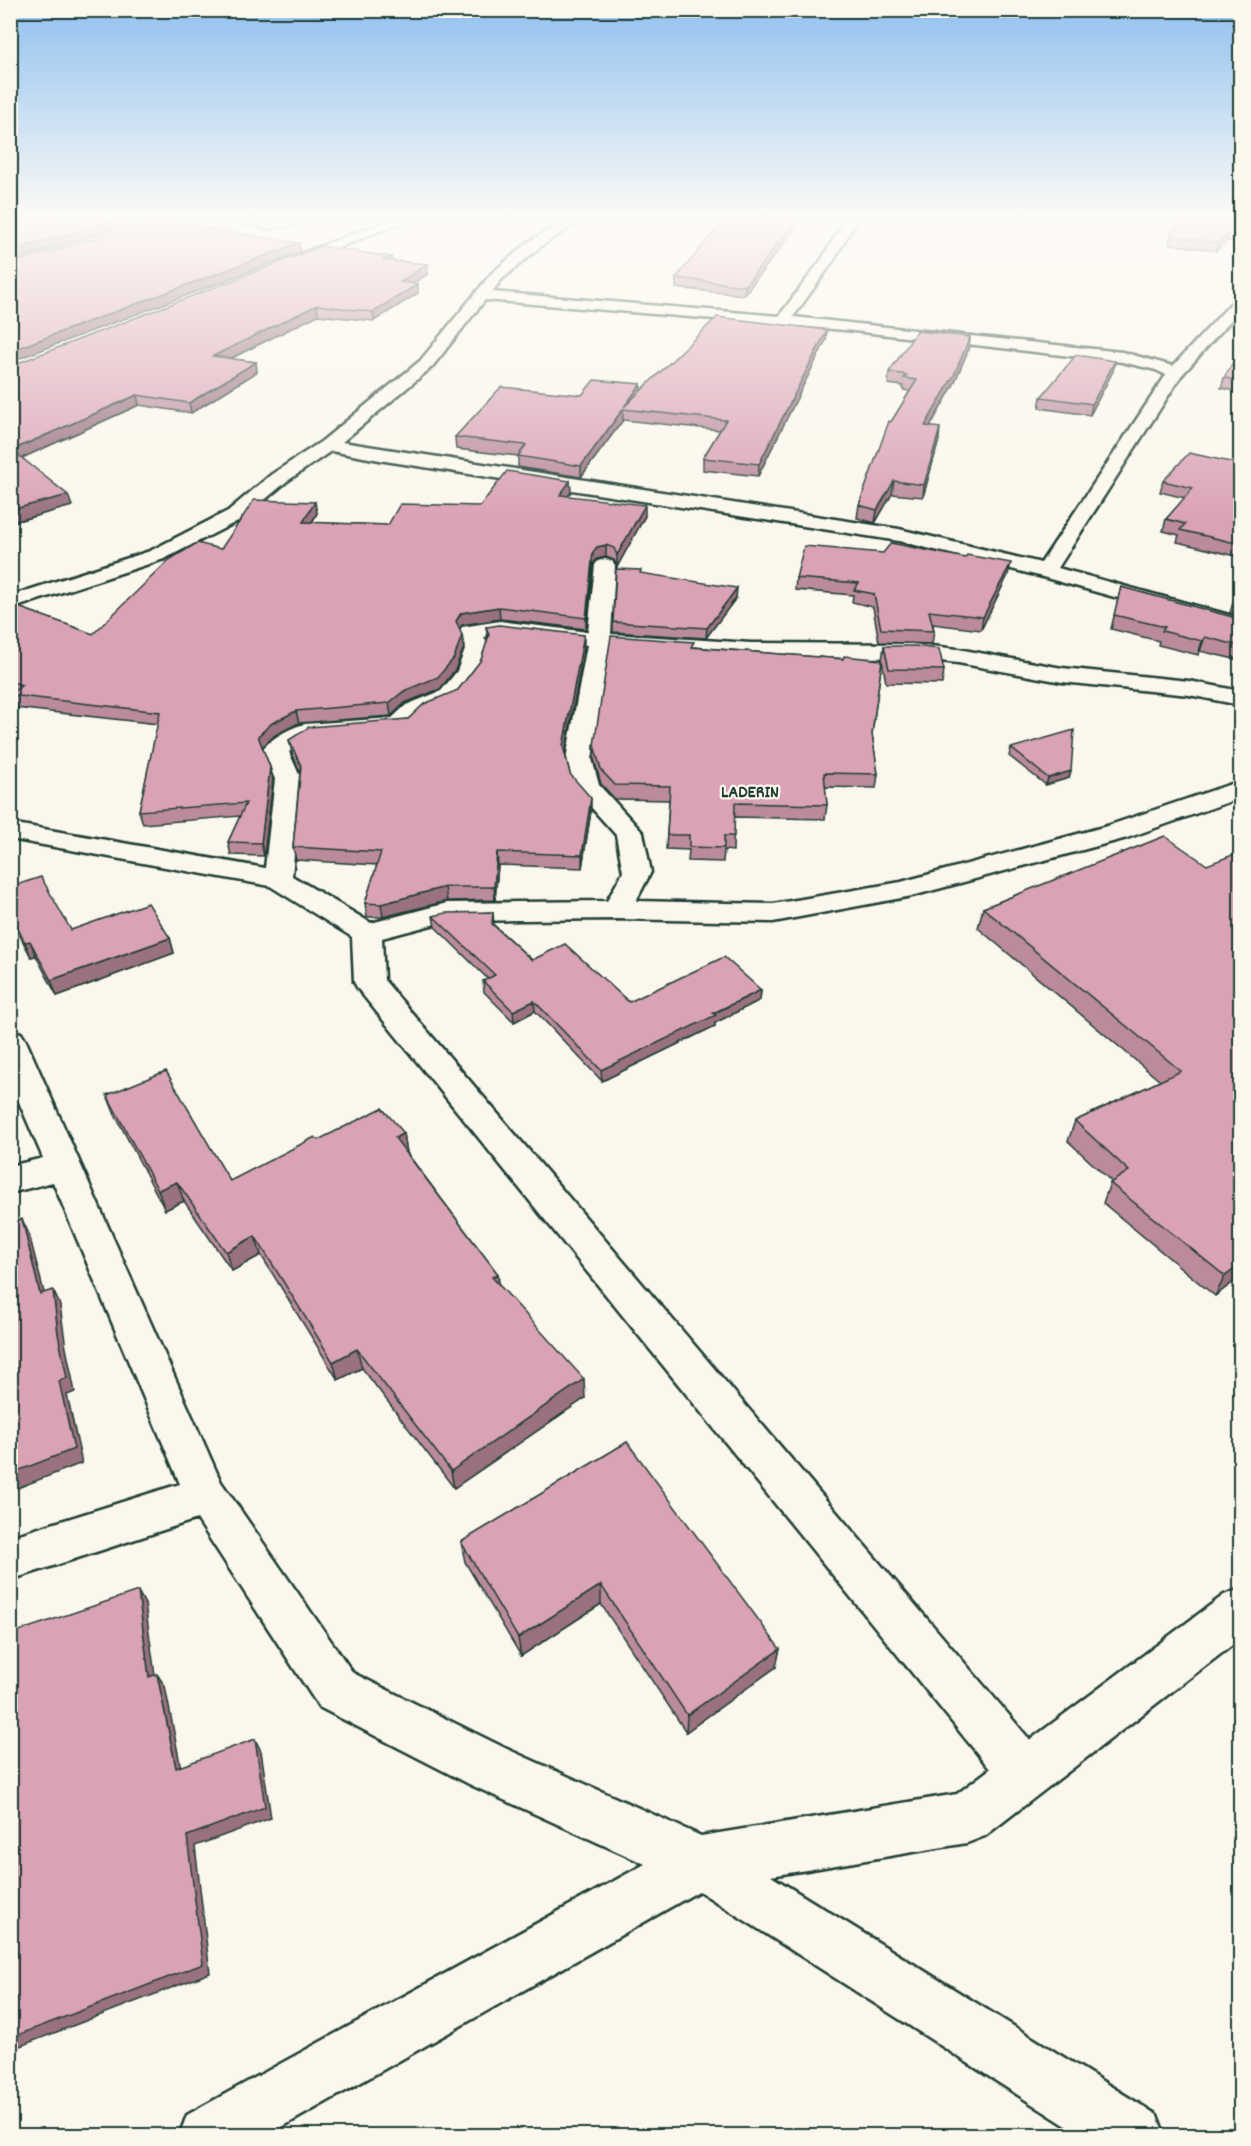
<svg xmlns="http://www.w3.org/2000/svg" width="1251" height="2146" viewBox="0 0 1251 2146" font-family="Dekko,sans-serif">
<style>
.lines{fill:none;stroke-linecap:round;stroke-linejoin:round}
.minor-casing{stroke:#1f3d34;stroke-width:5}
.minor{fill:#fbf7ec;fill-rule:evenodd}
.wall{fill:#bb8b9c;stroke:#1f3d34;stroke-width:1.5}
.shaded-wall{fill:#99717f;stroke:#1f3d34;stroke-width:1.5}
.building{fill:#daa2b5;stroke:#1f3d34;stroke-width:1.5}
.labels{text-anchor:middle;dominant-baseline:central;stroke-width:4.5;stroke-linejoin:round;paint-order:stroke}
.far-quarter-label{font-size:18px;font-weight:bold;fill:#1f3d34;stroke:#fbf7ec}
</style>
<rect width="100%" height="100%" fill="#fbf7ec"/>
<filter id="ink" filterUnits="userSpaceOnUse"><feTurbulence type="fractalNoise" baseFrequency=".0167" numOctaves="2"/><feDisplacementMap in="SourceGraphic" scale="12" xChannelSelector="R" yChannelSelector="G"/><feConvolveMatrix kernelMatrix="1 2 1 2 8 2 1 2 1" color-interpolation-filters="sRGB"/></filter>
<g filter="url(#ink)">
<g class="lines">
<g class="minor-casing">
<g id="minor">
<path d="M242 221H298L296 224 268 229 244 224Z"/>
<path d="M387 221H404L291 267H281L279 264 281 261Z"/>
<path d="M564 221H579L540 247 501 280 492 292 779 316 822 259 844 221H856L834 260 793 317 1122 352 1173 366 1235 299 1240 298V310L1181 376 1058 568 1240 618V632L1039 576 899 541 385 461 331 451 286 482 242 519 164 559 10 609V596L150 551 228 511 272 474 322 441 420 361 491 274 530 241ZM485 300 845 330 1122 362 1156 370 1166 375 1041 563 899 529 342 442 432 367Z"/>
<path d="M605 559 612 561 615 565 611 634 751 643 912 644 958 649 1062 668 1189 681 1240 691V705L1189 695 1062 682 958 663 912 658 751 657 609 647 592 759 599 785 643 833 651 872 636 901 773 904 901 882 1107 826 1240 781V798L1127 838 912 896 773 922 617 919 447 921 382 938 384 980 1030 1740 1224 1595 1240 1589V1639L985 1836 967 1843 771 1876 1157 2115 1165 2136H1082L699 1891 266 2136H179L187 2115 645 1864 471 1785 319 1707 197 1519 10 1580V1537L180 1484 53 1182 10 1193V1166L43 1158 10 1081V1030L21 1033 26 1041 221 1482 353 1673 507 1749 701 1836 957 1794 990 1769 358 989 354 982 352 937 270 886 10 839V823L265 868 275 779 262 750C271 738 291 727 305 724L392 718 406 705 441 691 457 671 466 647 459 632 462 627 500 621 588 632 595 565 598 561ZM500 635 587 645 566 759 573 787 616 835 623 872 607 901 447 903 371 923 292 876 301 779 289 752 311 738 408 730 424 715 457 701 480 672 488 647 484 637Z"/>
</g>
</g>
<use href="#minor" class="minor"/>
</g>
<g class="wall">
<path d="M801 221 744 295 676 288V278Z"/>
<path d="M1240 221V243L1227 241 1216 251 1169 244 1172 230Z"/>
<path d="M391 257V260L428 274 413 283 418 293 374 321 318 315 230 359 256 362 257 372 191 413 139 405 22 458 72 506 10 523V366Z"/>
<path d="M970 337 969 348 953 386 930 427 939 440 923 497 892 494 875 523 857 518 859 505 891 422 910 391 903 390V386L888 384 889 372Z"/>
<path d="M826 340 758 476 703 470V458L720 430 623 420 581 477 518 467V456L456 449 455 437 582 395 641 391Z"/>
<path d="M1240 350V392L1221 388 1224 378Z"/>
<path d="M1115 361 1113 371 1090 415 1039 408 1041 397Z"/>
<path d="M1240 464V557L1177 542 1179 535 1163 531 1166 519 1185 498 1160 492 1163 481Z"/>
<path d="M570 481 571 492 568 496 645 516 617 567 614 560 606 557 597 559 593 564 586 629 500 619 462 625 459 629 464 647 455 670 440 689 405 703 391 716 299 723 275 735 262 747 270 767 273 779 264 856 231 855 228 842 240 816 143 824 139 811 158 724 15 708 10 696V695L13 692 10 691V604L93 634 221 549 317 513 312 523 388 525 480 506Z"/>
<path d="M641 574 736 598 706 638 613 632V622Z"/>
<path d="M1008 575 981 630 933 624 934 631 932 644 879 642 873 607 852 602 853 595 795 590 796 578Z"/>
<path d="M1121 587 1240 619V657L1239 660 1200 651 1198 655 1158 645 1159 641 1111 629Z"/>
<path d="M1240 590V616L1230 613 1234 599Z"/>
<path d="M486 627 584 647 565 752 570 774 591 811 582 868 498 865 495 900 447 901 383 917H367L365 903 377 865 296 860 293 847 300 772 292 753 289 740 408 719 458 690 481 660 488 640Z"/>
<path d="M884 646 944 670 942 684 886 683 882 661 872 734 878 774 876 788 825 787 827 805 825 819 734 817 733 851 724 850 723 862 688 861 689 850 666 849 669 800 615 799 601 784 594 759V745L694 647 843 659 882 660Z"/>
<path d="M1011 748 1069 778 1046 785 1009 756Z"/>
<path d="M1165 836 1240 1277 1215 1296 1103 1203 1110 1183 1112 1182 1068 1141 1075 1121 1160 1081 978 928 983 908Z"/>
<path d="M10 887 71 930 170 938 174 953 57 996 36 956 31 957 10 917Z"/>
<path d="M493 912 494 925 532 960 629 1002 761 990 760 1000 715 1023V1026L602 1081 535 1011 514 1022 484 992 483 981 488 979 435 927 433 916Z"/>
<path d="M107 1095 230 1181 318 1140 404 1133 407 1153 498 1274 499 1285 585 1398 454 1488 362 1368 338 1380 261 1255 232 1271 184 1201 165 1210 115 1115Z"/>
<path d="M627 1442 776 1667 686 1732 601 1604 521 1656 465 1562 461 1542Z"/>
</g>
<g class="shaded-wall">
<path d="M113 221H144L10 261V251Z"/>
<path d="M168 221H201L166 231 165 222Z"/>
<path d="M795 221H801L744 295 745 286Z"/>
<path d="M1230 233 1227 241 1216 251 1218 243Z"/>
<path d="M299 243 301 252 10 362V351Z"/>
<path d="M428 264V274L401 291 400 282Z"/>
<path d="M418 284V293L374 321 373 312Z"/>
<path d="M317 305 318 315 215 366 213 356Z"/>
<path d="M827 330 826 340 758 476 759 464Z"/>
<path d="M970 337 969 348 953 386 923 438 925 426Z"/>
<path d="M1115 361 1113 371 1090 415 1092 404Z"/>
<path d="M256 362 257 372 191 413 189 403Z"/>
<path d="M641 384V395L624 407Z"/>
<path d="M137 395 139 405 15 461 12 450Z"/>
<path d="M623 409V420L581 477V466Z"/>
<path d="M940 428 939 440 923 497 924 485Z"/>
<path d="M570 481 571 492 560 506V495Z"/>
<path d="M894 481 892 494 875 523 877 510Z"/>
<path d="M68 495 72 506 10 523V510Z"/>
<path d="M315 502 317 513 305 534 303 522Z"/>
<path d="M645 505V516L617 567V555Z"/>
<path d="M606 545V557L597 559 593 564 586 629V618L593 552 597 547Z"/>
<path d="M1011 563 1008 575 981 630 983 617Z"/>
<path d="M737 588 736 598 706 638 707 628Z"/>
<path d="M499 607 500 619 462 625 457 633 456 621 461 613Z"/>
<path d="M462 635 464 647 455 670 440 689 405 703 391 716 389 703Z"/>
<path d="M584 635V647L564 759 563 746Z"/>
<path d="M1205 637 1200 651 1198 655 1202 641Z"/>
<path d="M296 711 299 723 275 735 260 749 258 736 272 723Z"/>
<path d="M270 767 273 779 264 856 261 843Z"/>
<path d="M1071 771 1069 778 1046 785 1048 778Z"/>
<path d="M591 798V811L582 868V855Z"/>
<path d="M497 852 498 865 495 900 494 887Z"/>
<path d="M445 887 447 901 383 917 381 904Z"/>
<path d="M170 938 174 953 57 996 51 980Z"/>
<path d="M30 941 36 956 31 957 25 942Z"/>
<path d="M761 990 760 1000 715 1023V1026L602 1081 601 1070Z"/>
<path d="M534 1001 535 1011 514 1022 513 1011Z"/>
<path d="M404 1133 407 1153 399 1157 395 1138Z"/>
<path d="M177 1182 184 1201 165 1210 158 1190Z"/>
<path d="M22 1219 29 1234 48 1308 40 1294Z"/>
<path d="M255 1236 261 1255 232 1271 226 1252Z"/>
<path d="M1240 1265V1277L1215 1296 1225 1276Z"/>
<path d="M498 1274 500 1294 492 1277Z"/>
<path d="M53 1290 60 1305 66 1348 75 1392 67 1395 82 1463 10 1491V1474L59 1381 58 1334Z"/>
<path d="M357 1349 362 1368 338 1380 333 1362Z"/>
<path d="M584 1379 585 1398 454 1488 451 1471Z"/>
<path d="M601 1585V1604L521 1656 518 1638Z"/>
<path d="M138 1591 145 1604 157 1689 149 1677Z"/>
<path d="M780 1649 776 1667 686 1732 687 1715Z"/>
<path d="M157 1674 165 1686 183 1779 176 1768Z"/>
<path d="M255 1739 261 1751 271 1818 195 1846 210 1973 10 2050V2038L187 1836Z"/>
</g>
<g class="building">
<path d="M10 221H113L10 251Z"/>
<path d="M157 221H168L165 222 299 243 10 351V263Z"/>
<path d="M723 221H795L745 286 676 278Z"/>
<path d="M1184 221H1240V234L1230 233 1218 243 1171 236 1177 231 1172 230Z"/>
<path d="M322 246 391 257 383 260 428 264 400 282 418 284 373 312 317 305 213 356 256 362 189 403 137 395 12 450 68 495 10 510V366Z"/>
<path d="M717 317 827 330 759 464 703 458 726 420 623 409 581 466 518 456 526 445 455 437 501 387 582 395 594 380 641 384 624 407Z"/>
<path d="M917 331 970 337 954 375 925 426 940 428 924 485 894 481 877 510 859 505 889 421 891 422 917 380 904 378 907 375 889 372Z"/>
<path d="M1240 350V380L1224 378Z"/>
<path d="M1076 355 1115 361 1092 404 1041 397Z"/>
<path d="M1189 453 1240 464V544L1180 530 1185 524 1166 519 1193 488 1163 481Z"/>
<path d="M507 471 570 481 560 495 645 505 617 555 614 548 606 545 597 547 593 552 586 618 499 607 461 613 456 621 462 635 454 658 438 677 404 691 389 703 296 711 272 723 258 736 270 767 261 843 228 842 246 803 139 811 160 712 10 695 22 685 10 681V604L93 634 169 560 197 543 221 549 254 500 315 502 303 522 388 525 400 504 480 506Z"/>
<path d="M891 543 965 558 967 555 1011 563 983 617 929 611 934 631 881 629 874 594 854 590 859 583 796 578 804 546 883 553Z"/>
<path d="M616 569 641 570 640 573 737 588 707 628 613 622Z"/>
<path d="M1121 587 1240 619V646L1205 637 1202 641 1162 631 1165 627 1114 615Z"/>
<path d="M1240 590V601L1234 599Z"/>
<path d="M499 625 584 635 563 746 570 774 591 798 582 855 497 852 494 887H445L381 904 365 903 381 852 293 847 301 766 289 740 309 727 408 719 424 704 458 690 481 660 489 635 486 627Z"/>
<path d="M611 636 694 642 691 647 843 659 844 656 882 660 872 734 878 774 824 773 827 805 735 803 734 836H724V848L689 847V835H667L670 786 615 785 601 770 594 745Z"/>
<path d="M884 646H914L939 649 944 670 889 669Z"/>
<path d="M1074 730 1071 771 1048 778 1011 748Z"/>
<path d="M1165 836 1207 865 1240 852V1265L1225 1276 1110 1183 1129 1171 1075 1121 1181 1071 983 908Z"/>
<path d="M41 877 71 930 148 903 170 938 51 980 30 941 25 942 10 914V887Z"/>
<path d="M493 912 492 924 532 960 565 944 629 1002 724 957 761 990 713 1013 716 1015 601 1070 534 1001 513 1011 483 981 495 975 433 916 446 913Z"/>
<path d="M166 1071 230 1181 315 1137 318 1140 382 1108 404 1133 395 1138 498 1274 492 1277 584 1379 451 1471 357 1349 333 1362 255 1236 226 1252 177 1182 158 1190 107 1095Z"/>
<path d="M22 1219 40 1294 53 1290 58 1334 67 1378 59 1381 74 1449 10 1474V1223Z"/>
<path d="M627 1442 780 1649 687 1715 601 1585 518 1638 461 1542Z"/>
<path d="M138 1591 149 1677 157 1674 176 1768 255 1739 265 1807 187 1836 203 1964 10 2038V1634Z"/>
</g>
</g>
<linearGradient id="sky" x2="0" y2="1"><stop stop-color="#91c1ef"/><stop offset="0.42" stop-color="#fdfbf6"/><stop offset="1" stop-color="#fdfbf6" stop-opacity="0"/></linearGradient>
<rect width="1251" height="521" fill="url(#sky)"/>
<g class="labels">
<g class="far-quarter-label">
<text x="750" y="793">LADERIN</text>
</g>
</g>
<rect width="1251" height="2146" fill="none" stroke="#fbf7ec" stroke-width="36"/>
<rect x="18" y="18" width="1215" height="2110" fill="none" stroke="#1f3d34" stroke-width="2" filter="url(#ink)"/>
</svg>
